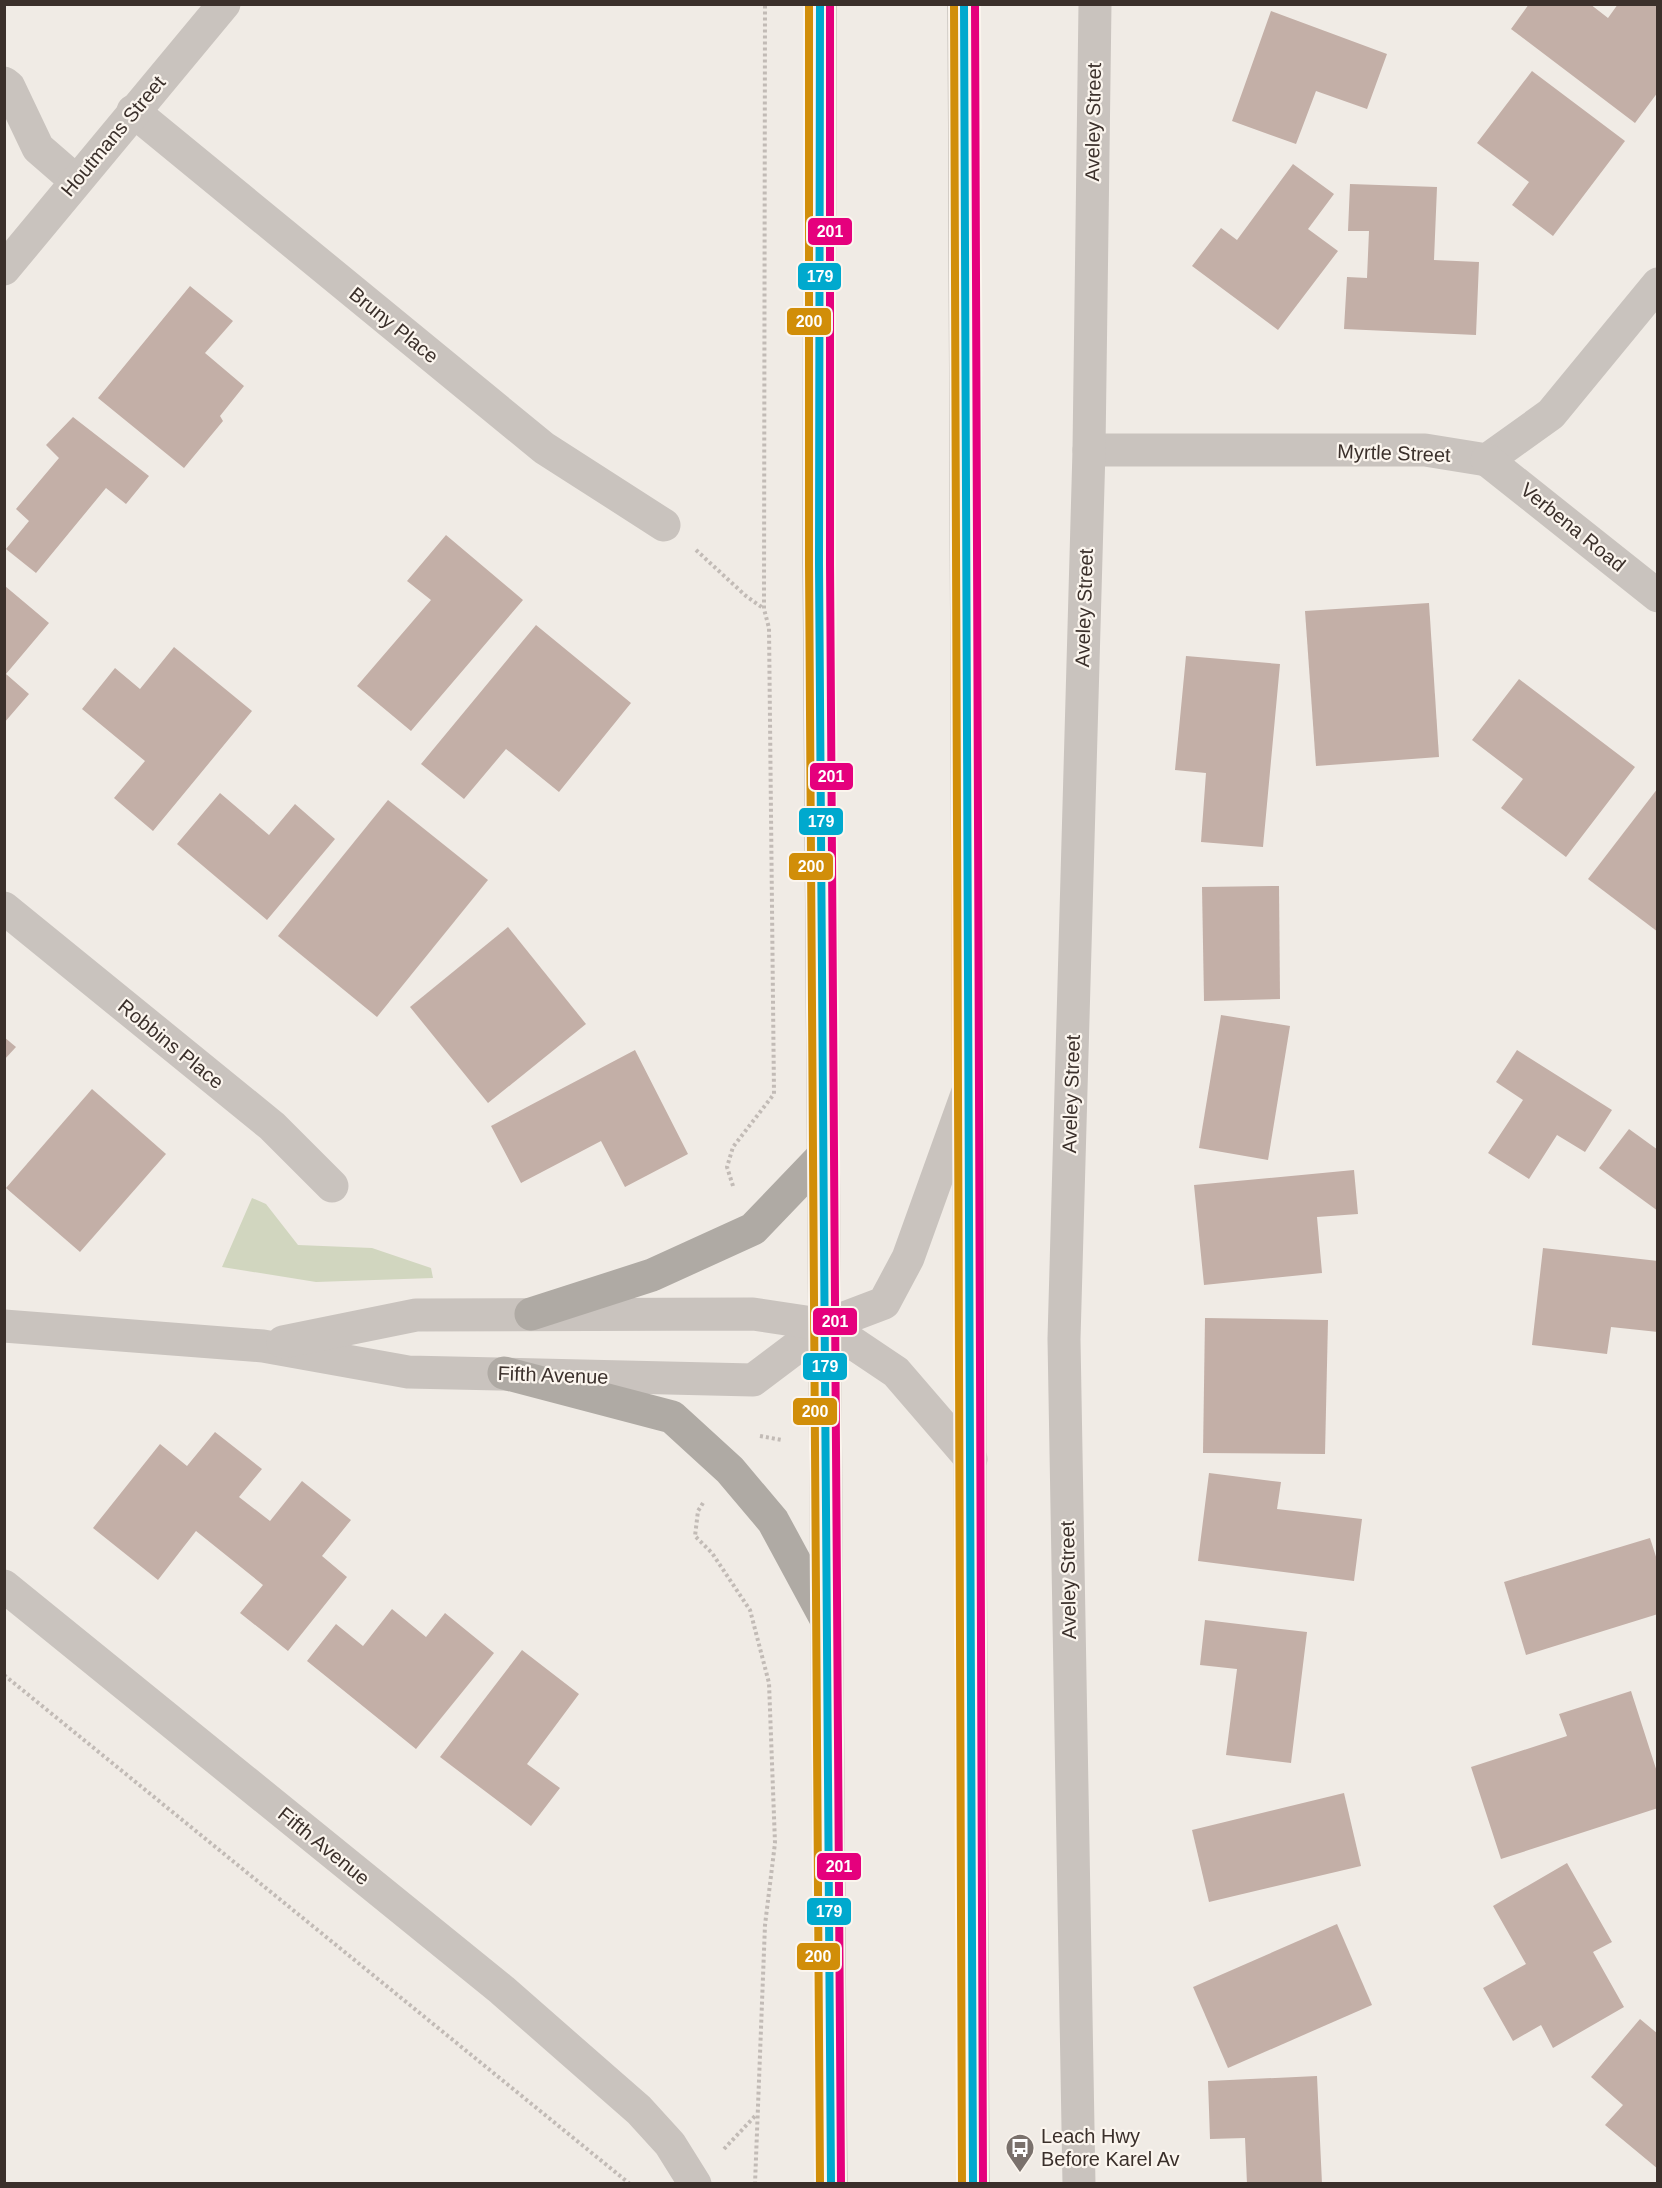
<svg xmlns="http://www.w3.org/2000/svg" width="1662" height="2188" viewBox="0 0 1662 2188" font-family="Arial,sans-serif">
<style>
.green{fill:#d1d6bf}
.building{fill:#c3afa7}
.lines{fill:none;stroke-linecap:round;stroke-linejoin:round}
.path{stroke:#c2bbb6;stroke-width:4;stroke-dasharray:3 3;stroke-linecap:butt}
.minor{stroke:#c9c3be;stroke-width:33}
.highway{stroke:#afaaa4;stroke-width:33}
.bus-1-casing{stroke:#fbf5ee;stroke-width:12}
.bus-2-casing{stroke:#fbf5ee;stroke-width:12}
.bus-3-casing{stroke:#fbf5ee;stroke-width:12}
.bus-1{stroke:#00a9ce;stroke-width:8}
.bus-2{stroke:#d18e09;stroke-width:8}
.bus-3{stroke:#e5007d;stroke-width:8}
.labels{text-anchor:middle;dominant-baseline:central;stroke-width:4.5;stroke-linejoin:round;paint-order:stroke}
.street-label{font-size:20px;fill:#3b302b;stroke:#fbf5ee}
.poi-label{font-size:20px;fill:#3b302b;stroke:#fbf5ee;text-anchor:start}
.line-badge{stroke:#fbf5ee;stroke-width:2}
.badge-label{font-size:16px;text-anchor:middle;font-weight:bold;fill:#fff}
</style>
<rect width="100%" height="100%" fill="#f0ebe5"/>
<path class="green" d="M252 1198 266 1204 298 1245 372 1248 431 1268 433 1278 316 1282 222 1267Z"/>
<g class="building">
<path d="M1529 4H1590L1608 18 1618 4H1658V92L1635 123 1511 29Z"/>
<path d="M1271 11 1387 54 1367 109 1316 91 1296 144 1232 121Z"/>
<path d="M1532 71 1625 141 1553 236 1512 205 1529 182 1477 143Z"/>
<path d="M1293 164 1334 194 1308 229 1338 251 1278 330 1192 266 1221 228 1237 240Z"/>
<path d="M1350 184 1437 187 1434 260 1479 262 1476 335 1344 329 1347 277 1367 278 1369 231H1348Z"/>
<path d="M190 286 233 321 205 353 244 386 220 416 223 421 184 468 98 398Z"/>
<path d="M73 417 149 476 126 504 106 488 36 573 6 549 29 521 16 509 59 458 46 445Z"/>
<path d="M446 535 523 600 411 731 357 686 431 600 407 581Z"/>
<path d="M5 586 49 623 6 674 29 694 4 723Z"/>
<path d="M1429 603 1439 757 1316 766 1305 611Z"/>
<path d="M536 625 631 703 559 792 506 749 464 799 421 764Z"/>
<path d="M174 647 252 711 153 831 114 798 145 761 82 709 115 668 140 689Z"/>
<path d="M1186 656 1280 664 1263 847 1201 842 1206 773 1175 770Z"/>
<path d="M1519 679 1635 767 1566 857 1501 808 1523 779 1472 740Z"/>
<path d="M1658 788V932L1588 879Z"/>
<path d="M220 793 269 835 295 804 335 839 267 920 177 844Z"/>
<path d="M388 800 488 880 377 1017 278 936Z"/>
<path d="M1279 886 1280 999 1204 1001 1202 887Z"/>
<path d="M508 927 586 1024 488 1103 410 1007Z"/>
<path d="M1221 1015 1290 1026 1268 1160 1199 1148Z"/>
<path d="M4 1037 16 1047 4 1060Z"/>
<path d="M635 1050 688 1154 625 1187 601 1141 521 1183 491 1126Z"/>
<path d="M1517 1050 1612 1110 1585 1152 1557 1135 1529 1179 1488 1153 1523 1100 1496 1082Z"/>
<path d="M92 1089 166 1154 80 1252 6 1188Z"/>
<path d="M1629 1129 1658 1150V1211L1599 1168Z"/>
<path d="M1354 1170 1358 1214 1317 1217 1322 1273 1204 1285 1194 1185Z"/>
<path d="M1543 1248 1658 1261V1332L1611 1327 1607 1354 1532 1345Z"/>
<path d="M1205 1318 1328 1320 1325 1454 1203 1453Z"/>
<path d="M215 1432 262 1469 239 1497 270 1521 302 1481 351 1520 322 1556 347 1577 288 1651 240 1613 263 1585 196 1531 158 1580 93 1528 160 1444 187 1466Z"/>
<path d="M1209 1473 1281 1482 1277 1509 1362 1519 1354 1581 1198 1561Z"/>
<path d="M1650 1538 1658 1563V1614L1526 1655 1504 1582Z"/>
<path d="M392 1609 426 1637 445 1613 494 1653 416 1749 307 1661 336 1624 363 1646Z"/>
<path d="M1205 1620 1307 1632 1291 1763 1226 1755 1237 1669 1200 1665Z"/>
<path d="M522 1650 579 1694 527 1764 560 1788 531 1826 440 1757Z"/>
<path d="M1631 1691 1658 1775V1808L1501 1859 1471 1767 1567 1736 1559 1714Z"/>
<path d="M1344 1793 1361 1866 1209 1902 1192 1830Z"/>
<path d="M1567 1863 1612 1942 1593 1952 1624 2007 1553 2048 1541 2025 1513 2041 1483 1988 1526 1964 1493 1906Z"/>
<path d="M1337 1924 1372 2005 1228 2068 1193 1987Z"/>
<path d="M1640 2019 1658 2034V2169L1605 2125 1623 2105 1591 2077Z"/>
<path d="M1317 2076 1322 2184H1247L1245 2138 1210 2139 1208 2081Z"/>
</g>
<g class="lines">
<g class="path">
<path d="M696 550 746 596 763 608"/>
<path d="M733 1186 727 1167 733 1147 774 1094 769 628 764 609 765 4"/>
<path d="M760 1436 782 1440"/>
<path d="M703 1503 698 1511 695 1536 712 1553 750 1610 769 1683 775 1843 765 1925 755 2184"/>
<path d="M4 1675 630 2184"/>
<path d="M724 2149 756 2115"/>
</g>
<g class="minor">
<path d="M4 83 9 87 38 148 76 181"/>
<path d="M133 111 544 448 664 525"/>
<path d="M4 269 224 4"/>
<path d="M1089 450H1425L1487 460 1551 414 1658 284"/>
<path d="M1487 460 1658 596"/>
<path d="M4 908 272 1126 332 1186"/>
<path d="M4 1326 263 1346 408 1372 753 1380 826 1325 884 1303 908 1258 967 1094"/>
<path d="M283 1342 416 1315 753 1314 826 1325 896 1372 971 1459"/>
<path d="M4 1586 502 1990 639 2110 670 2144 695 2184"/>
<path d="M1079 2184 1064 1339 1089 450 1095 4"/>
</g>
<g class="highway">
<path d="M820 4 819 564 831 2184"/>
<path d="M964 4 973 2184"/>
<path d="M531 1314 652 1275 753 1229 823 1156"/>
<path d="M504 1373 672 1417 730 1470 773 1521 826 1619"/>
</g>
<g class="bus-1-casing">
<g id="bus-1">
<path d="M820 4 819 564 831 2184"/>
<path d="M964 4 973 2184"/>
</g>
</g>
<g class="bus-2-casing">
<g id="bus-2">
<path d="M809 4V564L820 2184"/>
<path d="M954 4 962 2184"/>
</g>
</g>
<g class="bus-3-casing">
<g id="bus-3">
<path d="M830 4V564L841 2184"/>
<path d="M975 4 983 2184"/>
</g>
</g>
<use href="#bus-1" class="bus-1"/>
<use href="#bus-2" class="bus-2"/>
<use href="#bus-3" class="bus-3"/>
</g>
<defs>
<g id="bus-pin" transform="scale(1.5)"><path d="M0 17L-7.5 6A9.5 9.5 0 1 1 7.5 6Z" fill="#7a716c" stroke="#fbf5ee"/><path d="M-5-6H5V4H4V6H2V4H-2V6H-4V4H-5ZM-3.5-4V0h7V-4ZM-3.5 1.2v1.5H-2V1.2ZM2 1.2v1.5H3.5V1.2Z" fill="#fff"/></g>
</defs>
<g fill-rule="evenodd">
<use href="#bus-pin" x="1020" y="2148"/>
</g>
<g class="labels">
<g class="street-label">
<text transform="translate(1093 122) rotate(-89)">Aveley Street</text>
<text transform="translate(113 136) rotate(-50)">Houtmans Street</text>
<text transform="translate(394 325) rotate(39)">Bruny Place</text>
<text transform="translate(1394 453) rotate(2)">Myrtle Street</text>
<text transform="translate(1573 527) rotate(39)">Verbena Road</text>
<text transform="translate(1084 608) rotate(-88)">Aveley Street</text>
<text transform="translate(171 1044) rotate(39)">Robbins Place</text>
<text transform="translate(1071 1094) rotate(-88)">Aveley Street</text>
<text transform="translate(553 1375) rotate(2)">Fifth Avenue</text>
<text transform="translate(1068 1580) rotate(-91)">Aveley Street</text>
<text transform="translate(324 1846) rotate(39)">Fifth Avenue</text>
</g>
<g class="poi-label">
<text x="1041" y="2136">Leach Hwy<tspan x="1041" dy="23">Before Karel Av</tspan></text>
</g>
</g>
<g class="line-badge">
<rect x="807" y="217" width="46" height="29" rx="6" fill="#e5007d"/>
<rect x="797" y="262" width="45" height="29" rx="6" fill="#00a9ce"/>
<rect x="786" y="307" width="46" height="29" rx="6" fill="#d18e09"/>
<rect x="809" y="762" width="45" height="29" rx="6" fill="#e5007d"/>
<rect x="798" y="807" width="46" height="29" rx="6" fill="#00a9ce"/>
<rect x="788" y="852" width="46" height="29" rx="6" fill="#d18e09"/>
<rect x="812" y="1307" width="46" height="29" rx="6" fill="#e5007d"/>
<rect x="802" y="1352" width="46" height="29" rx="6" fill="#00a9ce"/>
<rect x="792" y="1397" width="46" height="29" rx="6" fill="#d18e09"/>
<rect x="816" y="1852" width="46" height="29" rx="6" fill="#e5007d"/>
<rect x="806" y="1897" width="46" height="29" rx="6" fill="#00a9ce"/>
<rect x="796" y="1942" width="45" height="29" rx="6" fill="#d18e09"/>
</g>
<g class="badge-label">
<text x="830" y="237">201</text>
<text x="820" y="282">179</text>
<text x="809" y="327">200</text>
<text x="831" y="782">201</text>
<text x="821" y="827">179</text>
<text x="811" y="872">200</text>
<text x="835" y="1327">201</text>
<text x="825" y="1372">179</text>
<text x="815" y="1417">200</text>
<text x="839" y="1872">201</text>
<text x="829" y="1917">179</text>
<text x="818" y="1962">200</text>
</g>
<rect width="1662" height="2188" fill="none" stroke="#3b302b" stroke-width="12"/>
</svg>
